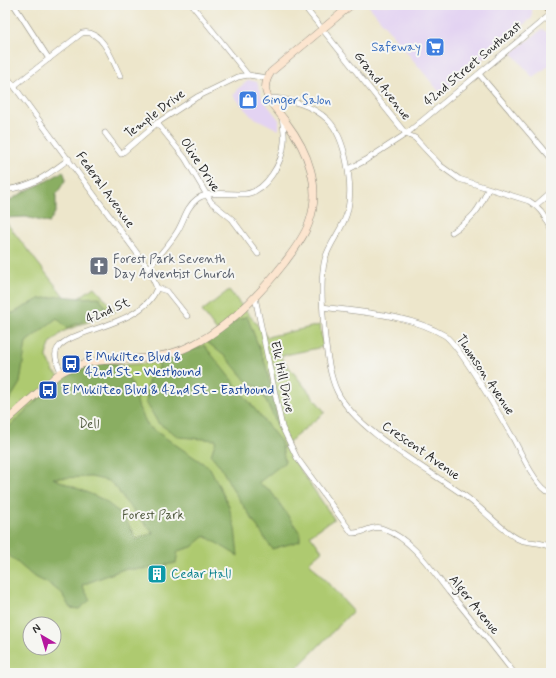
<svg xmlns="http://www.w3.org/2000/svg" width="556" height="678" viewBox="0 0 556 678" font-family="Mynerve,sans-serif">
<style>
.built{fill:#e3d3f2}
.green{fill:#aeca70;stroke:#6c7a4e;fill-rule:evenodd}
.forest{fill:#8aae62;stroke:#5a6c46;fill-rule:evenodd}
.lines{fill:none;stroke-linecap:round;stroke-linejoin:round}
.street-casing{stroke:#8c887b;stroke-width:6}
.secondary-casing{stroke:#8c887b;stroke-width:8}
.primary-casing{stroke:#8c887b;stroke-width:10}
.street{stroke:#fff;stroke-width:5}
.secondary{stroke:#fce5cf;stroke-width:7}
.primary{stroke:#f7bd88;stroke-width:8}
.labels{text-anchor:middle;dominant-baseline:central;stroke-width:4;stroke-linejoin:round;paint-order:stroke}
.shop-label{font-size:13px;fill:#366cbe;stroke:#f6f6f2;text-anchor:end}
.street-label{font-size:13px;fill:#2b2b2b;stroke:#f6f6f2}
.worship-label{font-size:13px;fill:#5b616d;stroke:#f6f6f2;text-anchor:start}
.transit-label{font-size:13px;fill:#164399;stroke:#f6f6f2;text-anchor:start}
.park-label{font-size:13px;fill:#525b40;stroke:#f6f6f2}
.culture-label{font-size:13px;fill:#0d838f;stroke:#f6f6f2;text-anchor:start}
</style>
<rect width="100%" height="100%" fill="#f6f6f2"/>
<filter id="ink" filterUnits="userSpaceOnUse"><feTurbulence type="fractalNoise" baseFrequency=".025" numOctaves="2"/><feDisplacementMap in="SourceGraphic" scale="8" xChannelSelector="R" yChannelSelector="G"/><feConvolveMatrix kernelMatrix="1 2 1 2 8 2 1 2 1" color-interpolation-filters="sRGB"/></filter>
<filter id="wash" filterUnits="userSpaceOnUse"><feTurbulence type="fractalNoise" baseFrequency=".012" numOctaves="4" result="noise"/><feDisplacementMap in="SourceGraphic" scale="16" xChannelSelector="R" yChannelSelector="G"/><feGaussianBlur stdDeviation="0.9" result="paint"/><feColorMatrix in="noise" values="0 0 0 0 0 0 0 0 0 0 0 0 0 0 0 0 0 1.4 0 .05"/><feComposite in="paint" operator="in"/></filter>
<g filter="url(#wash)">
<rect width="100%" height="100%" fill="#ede6cb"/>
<g class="built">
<path d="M368 5H529L532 8V18L441 94Z"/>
<path d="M542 29 551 35V64L533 78 512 53Z"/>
<path d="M249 80 257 82 262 98 279 120V130L251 116 233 95 237 92 236 90Z"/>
</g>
<path class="green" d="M5 221 70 304 94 287 116 311 64 331 51 342 46 355 54 372 66 382 108 366 168 362 219 334 202 311 229 290 267 337 320 325 323 347 280 356 325 412 284 446 334 519 310 535 322 551 309 562 353 611 292 673H5ZM30 624H54V648H30Z"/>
<g class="forest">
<path d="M63 171 66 179 56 195V211L49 223 26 217 5 218V204C23 190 45 184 63 171Z"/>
<path d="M61 296 80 298 99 297 107 309 100 319 86 320 67 328 57 318 26 342 20 383 5 407V313H13L39 299Z"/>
<path d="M247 316 266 366 280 431 262 392 257 387 247 382 227 358 207 342 235 321Z"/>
<path d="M204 345 281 442 285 462 258 483 270 490 300 533V541L272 549 235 493 220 466 211 455 216 440 179 437 158 423 146 402 149 376 159 368V360L199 348Z"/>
<path d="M96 363H115L121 367 132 384 139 408 148 426 210 468 228 504 235 528 238 556 205 536 192 547 178 551 176 563 146 569H124L82 585 90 600 79 609 70 608 62 594 51 585 33 576 5 552V431L38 399 63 377ZM91 477 109 481 118 490 124 500 153 533 136 539 124 516 102 499 53 478Z"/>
</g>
</g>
<g filter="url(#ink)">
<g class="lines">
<g class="street-casing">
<g id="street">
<path d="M14 5 49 59"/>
<path d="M192 5 248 75"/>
<path d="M303 5 406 134 415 138 441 166 459 179 529 201C540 207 546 217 551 228"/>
<path d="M5 74 148 268 157 288"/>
<path d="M479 74 551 159"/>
<path d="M14 86 82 33C102 28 113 61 120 76"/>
<path d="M268 98C288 98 314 106 328 120 346 138 353 185 348 209 345 227 330 241 325 259 318 285 325 367 337 391 355 430 429 470 465 496 482 508 501 530 518 539 529 544 541 541 551 547"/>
<path d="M157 123 185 158 211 202 232 219 258 254"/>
<path d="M105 133 121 154 157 123 197 97 238 77 248 75 267 78"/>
<path d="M349 169 366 160 406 134 551 14"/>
<path d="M5 190C34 186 46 176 69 159"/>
<path d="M536 205 551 192"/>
<path d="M452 232C472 219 479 211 488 189"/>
<path d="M148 268C158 257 169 245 177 232 184 221 186 207 197 199 210 190 230 195 245 194 266 192 283 162 284 142 285 134 283 125 282 117"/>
<path d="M157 288 167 291 187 316"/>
<path d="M255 297 282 427 297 458 352 533C365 534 372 524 384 529 412 539 431 569 449 592 471 618 493 646 514 673"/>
<path d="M323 307C363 313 408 314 444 335 459 344 502 419 513 438 521 453 534 482 547 491"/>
<path d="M61 372C59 366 54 359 56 352 62 328 142 329 157 288"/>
</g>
</g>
<g class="secondary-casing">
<path id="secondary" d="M5 422C19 410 32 397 46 386 51 381 56 375 62 372 90 356 123 362 154 357 208 350 253 303 285 262 294 250 304 237 309 223 322 187 308 151 286 122 279 112 269 103 266 92 264 84 267 78 271 72L351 5"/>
</g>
<g class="primary-casing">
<path id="primary" d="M547 5 551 9"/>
</g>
<use href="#street" class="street"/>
<use href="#secondary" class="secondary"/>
<use href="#primary" class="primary"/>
</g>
</g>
<defs>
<g id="supermarket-square" transform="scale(1)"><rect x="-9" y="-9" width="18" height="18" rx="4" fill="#3f7fe0" stroke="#f6f6f2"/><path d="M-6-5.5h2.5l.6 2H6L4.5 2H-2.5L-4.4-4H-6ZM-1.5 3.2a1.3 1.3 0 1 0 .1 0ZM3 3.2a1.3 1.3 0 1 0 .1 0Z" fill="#fff"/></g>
<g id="shop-square" transform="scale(1)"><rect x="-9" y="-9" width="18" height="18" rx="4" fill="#3f7fe0" stroke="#f6f6f2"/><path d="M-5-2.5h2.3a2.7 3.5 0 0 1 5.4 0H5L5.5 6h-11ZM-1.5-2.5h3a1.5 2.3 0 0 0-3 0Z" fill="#fff"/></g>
<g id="church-square" transform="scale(1)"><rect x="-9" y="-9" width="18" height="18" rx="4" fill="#6b7280" stroke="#f6f6f2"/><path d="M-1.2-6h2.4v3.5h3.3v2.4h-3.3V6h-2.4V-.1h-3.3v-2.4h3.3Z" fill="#fff"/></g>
<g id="bus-square" transform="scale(1)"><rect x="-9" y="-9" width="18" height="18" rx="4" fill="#1a4fb4" stroke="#f6f6f2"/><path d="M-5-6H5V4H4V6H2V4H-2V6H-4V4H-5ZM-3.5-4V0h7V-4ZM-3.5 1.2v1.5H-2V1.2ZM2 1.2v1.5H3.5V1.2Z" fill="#fff"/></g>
<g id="building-square" transform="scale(1)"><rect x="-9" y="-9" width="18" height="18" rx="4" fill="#0f9aa8" stroke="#f6f6f2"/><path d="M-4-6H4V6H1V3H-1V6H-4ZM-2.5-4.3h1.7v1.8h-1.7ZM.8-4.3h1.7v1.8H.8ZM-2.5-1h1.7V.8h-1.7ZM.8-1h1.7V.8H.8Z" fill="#fff"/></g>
</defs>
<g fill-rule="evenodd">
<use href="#supermarket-square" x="435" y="47"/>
<use href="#shop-square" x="248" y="100"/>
<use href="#church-square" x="99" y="266"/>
<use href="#bus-square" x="71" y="364"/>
<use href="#bus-square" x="48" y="390"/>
<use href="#building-square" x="157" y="574"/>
</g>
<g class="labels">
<g class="shop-label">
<text x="421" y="47">Safeway</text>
<text x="262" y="100" text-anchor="start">Ginger Salon</text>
</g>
<g class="street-label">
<text transform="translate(473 64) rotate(-40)">42nd Street Southeast</text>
<text transform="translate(382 86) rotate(52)">Grand Avenue</text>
<text transform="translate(155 114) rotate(-37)">Temple Drive</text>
<text transform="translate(200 165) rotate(57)">Olive Drive</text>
<text transform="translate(105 190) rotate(54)">Federal Avenue</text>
<text transform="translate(108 311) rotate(-23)">42nd St</text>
<text transform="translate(485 375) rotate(56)">Thomson Avenue</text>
<text transform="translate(282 377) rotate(78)">Elk Hill Drive</text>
<text transform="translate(421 451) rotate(35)">Crescent Avenue</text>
<text transform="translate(474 605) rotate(51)">Alger Avenue</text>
</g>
<g class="worship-label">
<text x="113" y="259">Forest Park Seventh<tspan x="113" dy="15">Day Adventist Church</tspan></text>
</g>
<g class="transit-label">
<text x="85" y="357">E Mukilteo Blvd &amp;<tspan x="85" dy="15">42nd St - Westbound</tspan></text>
<text x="62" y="390">E Mukilteo Blvd &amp; 42nd St - Eastbound</text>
</g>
<g class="park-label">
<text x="89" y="424">Dell</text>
<text x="153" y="515">Forest Park</text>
</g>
<g class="culture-label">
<text x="171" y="574">Cedar Hall</text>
</g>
</g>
<rect width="556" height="678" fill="none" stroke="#f6f6f2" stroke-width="20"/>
<g transform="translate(42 636) rotate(322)"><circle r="19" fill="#f6f6f2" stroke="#a5a5a2"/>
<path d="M0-3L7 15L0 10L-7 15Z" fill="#b5179e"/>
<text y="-6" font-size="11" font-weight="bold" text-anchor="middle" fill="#2b2b2b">N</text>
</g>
</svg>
